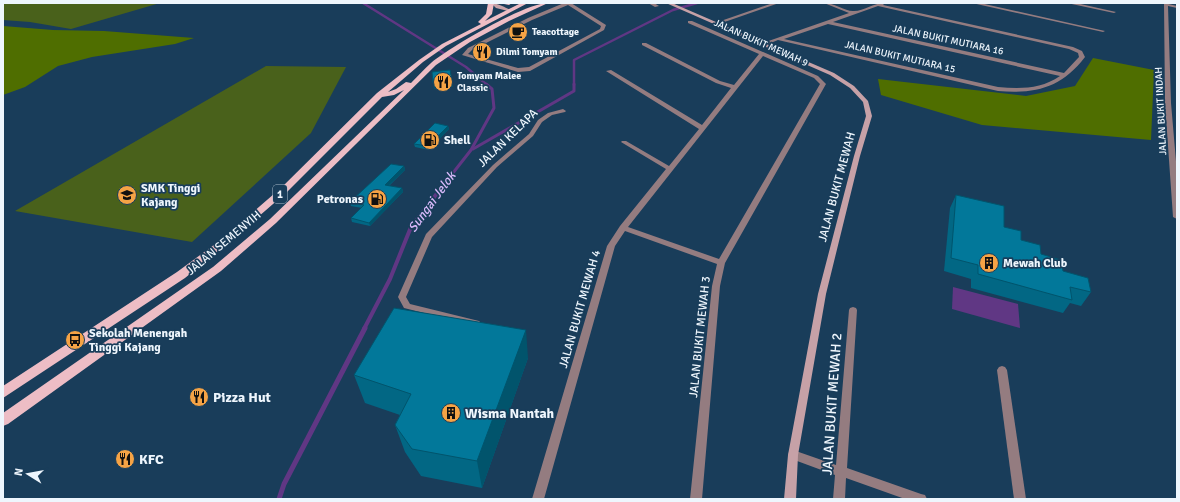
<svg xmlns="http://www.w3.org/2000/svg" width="1180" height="502" viewBox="0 0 1180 502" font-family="Signika,sans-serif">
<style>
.green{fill:#49611b}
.forest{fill:#4f6e00}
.water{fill:#603784}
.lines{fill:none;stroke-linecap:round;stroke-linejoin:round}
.stream-far3{stroke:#603784;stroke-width:2.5}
.stream-far2{stroke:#603784;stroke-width:3}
.stream-far1{stroke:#603784;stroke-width:4}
.stream{stroke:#603784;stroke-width:5}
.street{fill:#947c80;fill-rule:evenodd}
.secondary{fill:#c6a1a7;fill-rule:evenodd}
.primary{fill:#edbdc5;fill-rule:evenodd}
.wall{fill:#026784}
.shaded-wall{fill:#01546c}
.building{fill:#02789a;stroke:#01546c}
.labels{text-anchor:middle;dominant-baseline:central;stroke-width:3.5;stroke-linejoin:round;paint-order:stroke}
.far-poi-label{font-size:10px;font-weight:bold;fill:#eef6fd;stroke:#193d5a;text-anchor:start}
.far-street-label{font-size:10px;fill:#eef6fd;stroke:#193d5a}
.shield{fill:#193d5a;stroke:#aebecc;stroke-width:1}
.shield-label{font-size:11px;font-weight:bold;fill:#eef6fd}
.street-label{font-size:12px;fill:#eef6fd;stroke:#193d5a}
.poi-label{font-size:12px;font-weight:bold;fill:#eef6fd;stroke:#193d5a;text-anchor:start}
.water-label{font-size:13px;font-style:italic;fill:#d8b9fa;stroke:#193d5a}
.near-poi-label{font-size:14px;font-weight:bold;fill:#eef6fd;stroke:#193d5a;text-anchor:start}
.near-street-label{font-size:14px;fill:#eef6fd;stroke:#193d5a}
</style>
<rect width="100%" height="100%" fill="#193d5a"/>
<g class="green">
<path d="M3 3H160L71 29 30 22 3 20Z"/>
<path d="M266 66 346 67 311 133 192 242 15 211Z"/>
</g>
<g class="forest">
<path d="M3 26 53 30 104 31 194 38 175 44 92 57 58 66 25 87 3 95Z"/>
<path d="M1093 58 1154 70 1151 140 982 125 881 95 878 79 1026 96 1075 86Z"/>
</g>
<path class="water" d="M953 287 1018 304 1020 328 952 309Z"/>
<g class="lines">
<g class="stream-far3">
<path d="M363 3 466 67 487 85"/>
<path d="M574 85V60L673 10 697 3"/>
</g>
<g class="stream-far2">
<path d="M473 149 574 91V84"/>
<path d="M438 192 471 150 494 108 492 89 486 84"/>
</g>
<path class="stream-far1" d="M364 329 390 279 411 227 439 191"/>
<path class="stream" d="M279 499 284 484 365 328"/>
<g class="street">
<path d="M564 3H571L606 25 604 30 530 71 518 72 462 55 468 48 528 18ZM568 5 601 26 600 29 529 67 518 68 468 54 472 50 532 20Z"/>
<path d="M648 3H654L659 6 655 7Z"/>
<path d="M773 3H779L716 25 712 24Z"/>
<path d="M824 3C835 3 846 12 854 11 864 11 873 3 885 3L883 5 1073 47 1082 51 1085 57C1061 88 1036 94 998 91L778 40 763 46 760 44 849 13ZM878 6 1069 49 1078 53 1079 57 1064 73 833 22ZM828 24 1060 76C1041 89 1021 89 998 87L784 39Z"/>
<path d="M972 3H980L1105 31 1103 32Z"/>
<path d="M1067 3H1076L1116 12 1114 13Z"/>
<path d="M1164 3 1177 6V8L1168 6 1171 103 1177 173V219L1173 217 1165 103Z"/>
<path d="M688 21H692L818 76 826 84 725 263 720 286 702 499H690L712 286 717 264 625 231 615 246 544 499H532L607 246 620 226 666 169 621 142 622 141H626L669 166 699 129 606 71 611 70 702 125 731 88 716 83 642 45V43H646L720 81 734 85 759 54 688 23ZM763 56 814 78 820 84 719 259 628 227Z"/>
<path d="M563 109 566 111 565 112 552 115 542 122 533 136 497 167 432 237 406 297 410 304 479 321 481 323 479 325 476 326 404 308 398 297 426 234 493 165 529 134 538 120 548 113Z"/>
<path d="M853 307 856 308 857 310 847 468 921 494 925 495 927 499H905L846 478 845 499H833L835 475 789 458 788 455 789 452 793 450 836 465 849 310 850 308Z"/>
<path d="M1002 366 1005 367 1007 370 1026 499H1014L997 370 999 367Z"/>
</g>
<g class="secondary">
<path d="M491 3C497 3 505 7 510 10L508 11 496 8Z"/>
<path d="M666 3H672L834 73 854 86 868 101 872 116 860 156 826 294 798 455 796 499H784L788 455 818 294 854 156 866 116 863 102 850 88 830 75Z"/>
</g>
<g class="primary">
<path d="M488 3H494L492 14 485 21 521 3H528L446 46 423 62 388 92 396 89 406 82 411 83C418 76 424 69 431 63 450 47 525 3 548 3L509 21 470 42 436 65 276 223 221 271 8 424 3 426V413L213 267 270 219 404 90 394 95 382 97 288 191 228 243 185 278 3 398V386L177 272 222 239 282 187 377 93 419 60 442 44 481 24 478 22 486 14Z"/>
<path d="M499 3H512L509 5Z"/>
</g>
</g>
<g class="wall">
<path d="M448 126 449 129 429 150 415 147 414 144Z"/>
<path d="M404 166 405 170 389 186 402 188 403 192 370 226 352 222 351 218 362 208 351 206 350 202Z"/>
<path d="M956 195 1004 227 1091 292 1081 306 1070 303 1063 313 971 288V279L944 271 950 208Z"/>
<path d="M528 358 482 488 421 476 405 452 395 425 400 415 365 403 354 375Z"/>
</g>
<g class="shaded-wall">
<path d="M452 81 453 87 434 89 433 83Z"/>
<path d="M448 126 449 129 429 150 428 146Z"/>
<path d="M404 166 405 170 386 188 385 185Z"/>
<path d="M402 188 403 192 370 226 369 223Z"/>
<path d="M526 330 528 358 482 488 477 461Z"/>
</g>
<g class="building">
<path d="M450 70 452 81 433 83 432 72Z"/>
<path d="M435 123 448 126 428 146 414 144Z"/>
<path d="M391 164 404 166 385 185 402 188 369 223 351 218 364 205 350 202Z"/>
<path d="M956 195 1004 206V227L1021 231V240L1040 245 1041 254 1061 260 1063 271 1088 278 1091 292 1070 287 1072 300 978 274V265L951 258Z"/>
<path d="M394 308 526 330 477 461 412 449 395 425 411 394 354 375Z"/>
</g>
<defs>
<g id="cafe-disc" transform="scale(1)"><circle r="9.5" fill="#f5a345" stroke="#193d5a"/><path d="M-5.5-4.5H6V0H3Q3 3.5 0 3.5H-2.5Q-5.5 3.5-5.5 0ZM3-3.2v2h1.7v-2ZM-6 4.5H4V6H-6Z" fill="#111"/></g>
<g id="restaurant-disc" transform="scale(1)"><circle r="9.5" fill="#f5a345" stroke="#193d5a"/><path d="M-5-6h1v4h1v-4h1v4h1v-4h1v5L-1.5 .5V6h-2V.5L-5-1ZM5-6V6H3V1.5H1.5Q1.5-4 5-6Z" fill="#111"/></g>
<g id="fuel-disc" transform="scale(1)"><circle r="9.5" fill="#f5a345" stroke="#193d5a"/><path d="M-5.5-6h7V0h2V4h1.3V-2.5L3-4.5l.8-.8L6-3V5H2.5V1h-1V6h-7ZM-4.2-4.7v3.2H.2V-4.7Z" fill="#111"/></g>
<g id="school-disc" transform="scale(1)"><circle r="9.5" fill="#f5a345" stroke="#193d5a"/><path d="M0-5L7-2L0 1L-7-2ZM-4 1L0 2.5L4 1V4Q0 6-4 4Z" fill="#111"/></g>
<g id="building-disc" transform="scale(1)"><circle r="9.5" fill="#f5a345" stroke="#193d5a"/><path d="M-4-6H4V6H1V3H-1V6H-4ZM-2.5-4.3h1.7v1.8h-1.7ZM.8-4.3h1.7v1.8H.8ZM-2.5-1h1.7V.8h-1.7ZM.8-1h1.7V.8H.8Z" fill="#111"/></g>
<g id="bus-disc" transform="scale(1)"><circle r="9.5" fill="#f5a345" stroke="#193d5a"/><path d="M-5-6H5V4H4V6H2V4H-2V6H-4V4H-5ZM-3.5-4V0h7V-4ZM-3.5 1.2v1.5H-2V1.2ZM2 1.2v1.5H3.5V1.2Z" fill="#111"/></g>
</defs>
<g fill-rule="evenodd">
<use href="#cafe-disc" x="518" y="32"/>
<use href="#restaurant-disc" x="482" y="52"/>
<use href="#restaurant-disc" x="443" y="82"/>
<use href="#fuel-disc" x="430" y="140"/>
<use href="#school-disc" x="127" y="195"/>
<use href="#fuel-disc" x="377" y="199"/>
<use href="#building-disc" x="989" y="263"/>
<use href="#bus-disc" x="75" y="340"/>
<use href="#restaurant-disc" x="199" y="397"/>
<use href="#building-disc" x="451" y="413"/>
<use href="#restaurant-disc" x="125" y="459"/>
</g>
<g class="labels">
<g class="far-poi-label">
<text x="532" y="32">Teacottage</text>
<text x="496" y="52">Dilmi Tomyam</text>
<text x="457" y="76">Tomyam Malee<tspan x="457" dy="12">Classic</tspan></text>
</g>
<g class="far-street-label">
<text transform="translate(948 40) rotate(12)">JALAN BUKIT MUTIARA 16</text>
<text transform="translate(761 43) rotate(24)">JALAN BUKIT MEWAH 9</text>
<text transform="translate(900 57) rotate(13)">JALAN BUKIT MUTIARA 15</text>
<text transform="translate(1161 111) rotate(-93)">JALAN BUKIT INDAH</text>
</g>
<rect class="shield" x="273" y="185" width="14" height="18" rx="3"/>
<g class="shield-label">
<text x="280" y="194">1</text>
</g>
<g class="street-label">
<text transform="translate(508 138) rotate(-44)">JALAN KELAPA</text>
<text transform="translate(837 187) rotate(-75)">JALAN BUKIT MEWAH</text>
<text transform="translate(224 243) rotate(-40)">JALAN SEMENYIH</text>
<text transform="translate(580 309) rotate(-74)">JALAN BUKIT MEWAH 4</text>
<text transform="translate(700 337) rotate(-84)">JALAN BUKIT MEWAH 3</text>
</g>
<g class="poi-label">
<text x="444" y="140">Shell</text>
<text x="141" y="188">SMK Tinggi<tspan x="141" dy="14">Kajang</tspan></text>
<text x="363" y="199" text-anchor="end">Petronas</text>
<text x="1003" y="263">Mewah Club</text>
<text x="89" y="333">Sekolah Menengah<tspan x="89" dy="14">Tinggi Kajang</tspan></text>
</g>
<g class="water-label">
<text transform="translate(432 202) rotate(-54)">Sungai Jelok</text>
</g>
<g class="near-poi-label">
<text x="213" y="397">Pizza Hut</text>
<text x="465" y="413">Wisma Nantah</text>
<text x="139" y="459">KFC</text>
</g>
<g class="near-street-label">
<text transform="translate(832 404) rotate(-86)">JALAN BUKIT MEWAH 2</text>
</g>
</g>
<rect width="1180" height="502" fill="none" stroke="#eef6fd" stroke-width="8"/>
<g transform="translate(28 474) rotate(281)" stroke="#193d5a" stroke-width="3" paint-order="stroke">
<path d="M0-3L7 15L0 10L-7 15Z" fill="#eef6fd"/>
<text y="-6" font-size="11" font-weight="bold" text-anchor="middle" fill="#eef6fd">N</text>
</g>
</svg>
